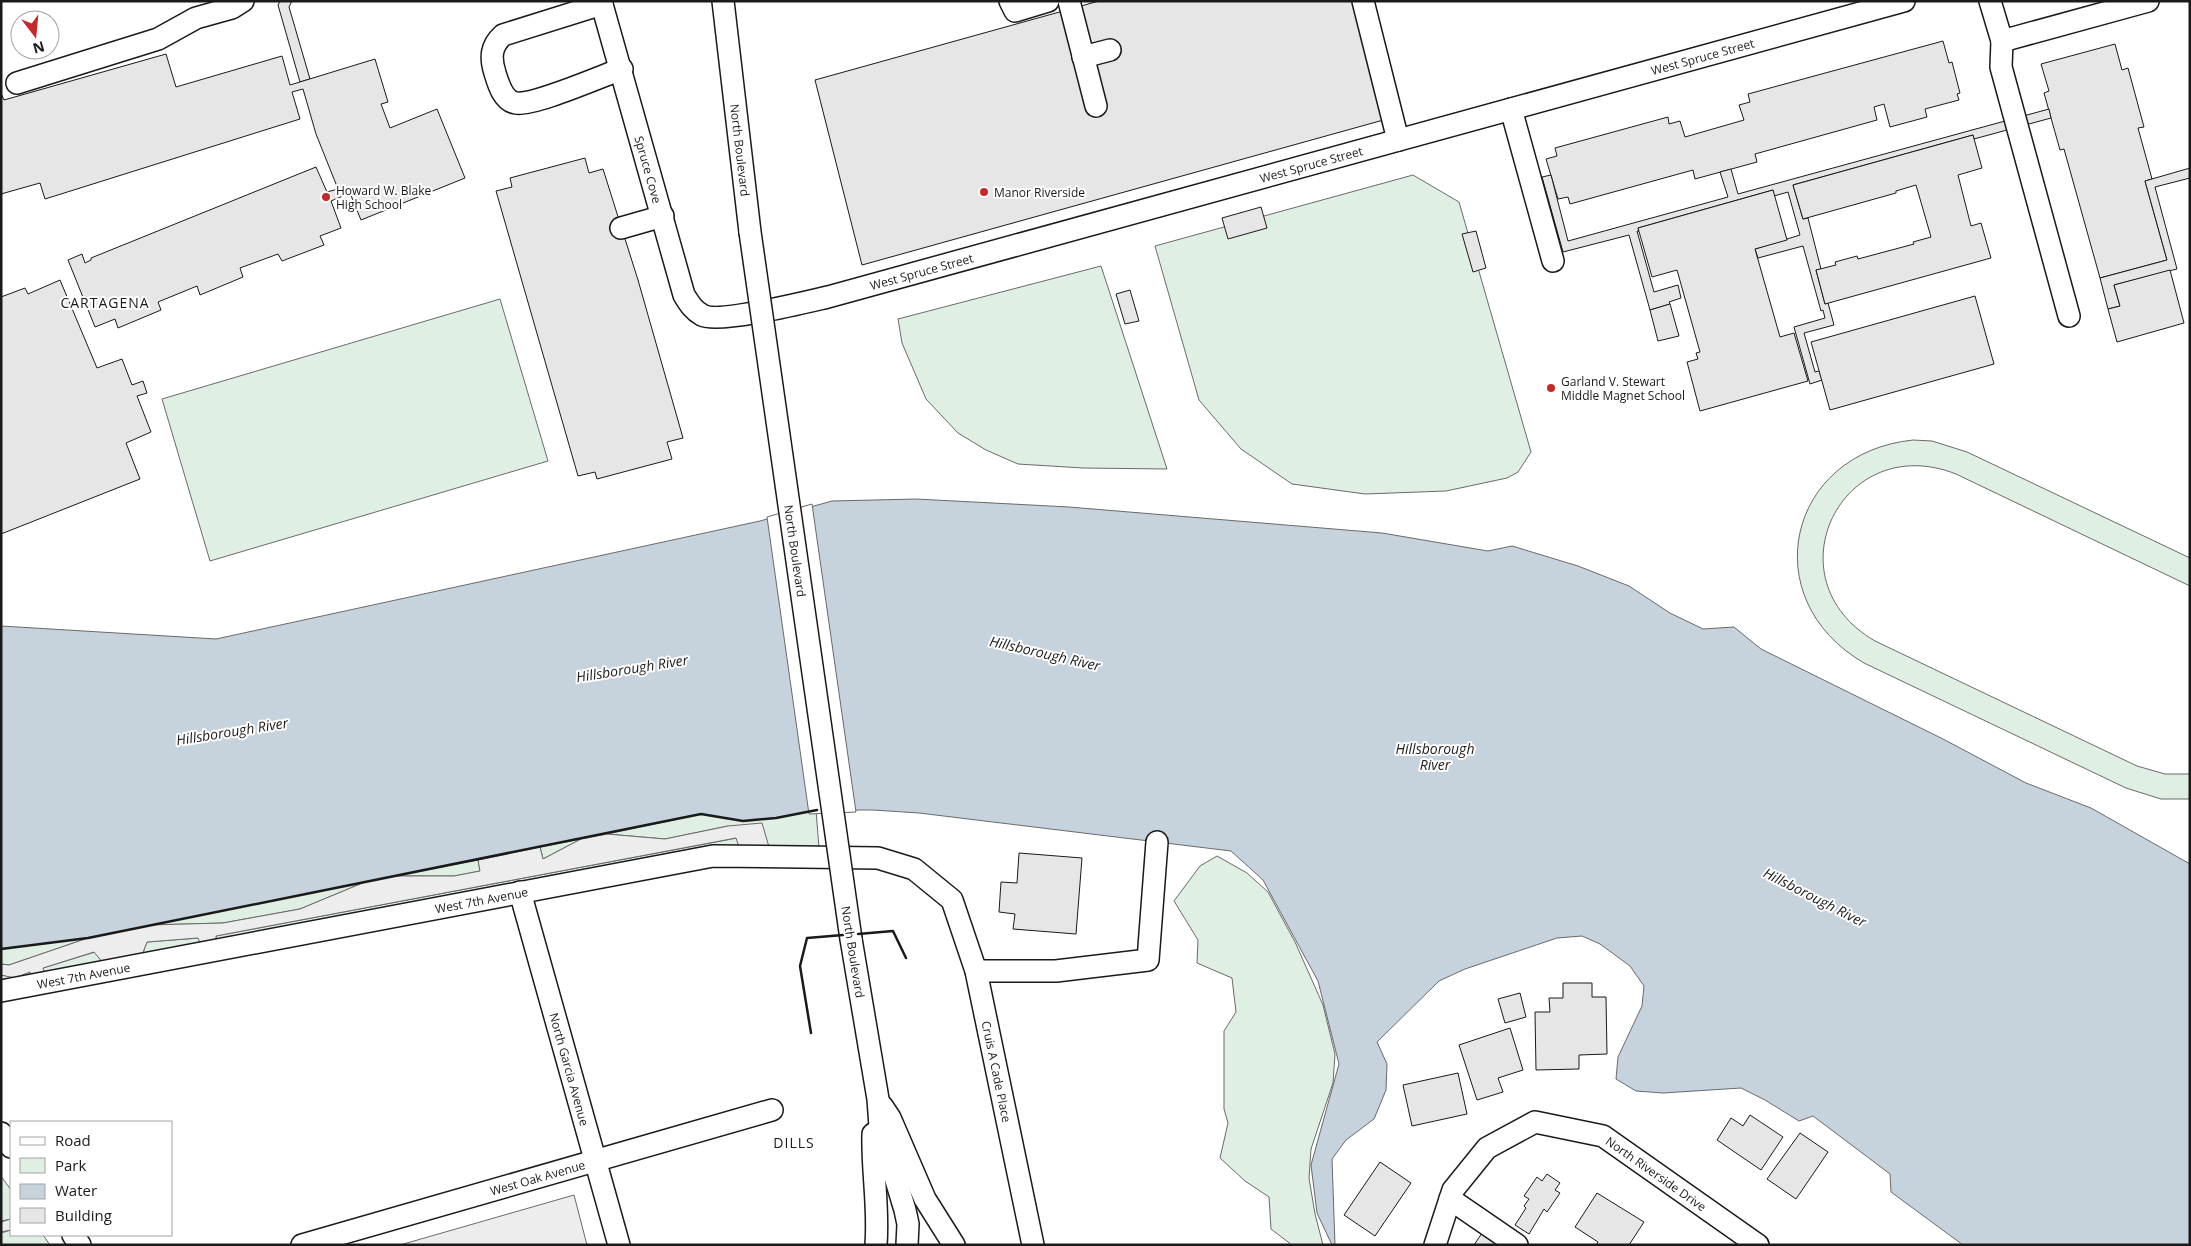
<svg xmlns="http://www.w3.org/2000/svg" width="2191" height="1246" viewBox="0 0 2191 1246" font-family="'Open Sans',sans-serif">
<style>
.green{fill:#e0efe3;stroke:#6a6a6a}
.parking{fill:#ededed;stroke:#6a6a6a}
.water{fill:#c6d2dc;stroke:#6a6a6a}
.pier{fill:#fff;stroke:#6a6a6a}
.building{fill:#e6e6e6;stroke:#1a1a1a}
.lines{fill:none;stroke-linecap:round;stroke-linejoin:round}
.minor-casing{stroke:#1a1a1a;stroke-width:24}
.minor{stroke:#fff;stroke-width:21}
.minor-bridge-casing{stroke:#1a1a1a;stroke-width:24;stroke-linecap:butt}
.minor-bridge{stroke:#fff;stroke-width:21}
.wall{stroke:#1a1a1a;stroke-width:2.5}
.poi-dot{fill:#c62828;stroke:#fff;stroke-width:2}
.labels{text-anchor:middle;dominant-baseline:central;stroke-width:4;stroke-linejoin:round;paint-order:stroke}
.street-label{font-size:12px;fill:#1a1a1a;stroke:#fff}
.poi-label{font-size:12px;fill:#1a1a1a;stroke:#fff;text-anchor:start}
.neighbourhood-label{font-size:14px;letter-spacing:1px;fill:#1a1a1a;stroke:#fff}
.water-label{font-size:14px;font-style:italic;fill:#1a1a1a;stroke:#fff}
</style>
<rect width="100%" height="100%" fill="#fff"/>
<g class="green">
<path d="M1413 175 1459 202 1531 452 1518 472 1507 478 1446 491 1365 494 1292 484 1241 449 1199 400 1155 246Z"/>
<path d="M1101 266 1167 469 1083 468 1018 464 986 450 958 433 926 399 902 343 898 319Z"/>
<path d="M500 299 548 461 210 561 162 399Z"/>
<path d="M1913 440 1932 441 1967 452 2190 558V586L1956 474C1842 429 1768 579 1875 641L2137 766 2165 774H2190V799H2161L2126 788 1864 663C1754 599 1787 453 1913 440Z"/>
<path d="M816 810 819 848 769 847 728 826 665 839 607 834 701 814 743 821 776 818Z"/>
<path d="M737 838 739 847 142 955 147 942 199 938 200 942 216 939V936Z"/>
<path d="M581 839 543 859 540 847Z"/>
<path d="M1217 856 1247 873 1268 892 1295 942 1323 1005 1335 1054 1333 1083 1311 1149 1309 1178 1315 1214 1323 1245H1292L1271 1229 1269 1197 1245 1181 1220 1158 1228 1123 1224 1109V1031L1236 1012 1232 978 1197 963 1198 940 1174 901 1200 866Z"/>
<path d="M478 860 480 871 454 876H394Z"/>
<path d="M365 882 300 909 223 923 149 925Z"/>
<path d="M88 938 9 965 1 964V949Z"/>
<path d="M95 952 103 963 1 981V975L15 977 30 972 31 974 43 968Z"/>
<path d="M1 1176 11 1190V1219L1 1221Z"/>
<path d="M11 1230V1235H43L50 1245H1V1233Z"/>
</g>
<g class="parking">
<path d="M762 823 769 847H739L736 838 216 936V939L200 943 198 938 147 942 142 955 103 963 94 952 43 968 44 971 31 975 30 972 15 978 1 975V964L9 965 88 938 149 925 223 923 300 909 365 882 394 876H454L480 871 478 860 540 847 543 859 581 839 607 834 665 839 728 826Z"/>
<path d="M574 1195 587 1245H400Z"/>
<path d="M11 1219V1230L1 1232V1222Z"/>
</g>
<path class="water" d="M916 499 1069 507 1382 533 1488 551 1512 546 1578 566 1629 586 1670 613 1703 629 1734 627 1761 649 1943 739 2026 783 2091 808 2190 864V1245H1963L1891 1192 1890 1174 1813 1116 1799 1121 1765 1100 1741 1088 1663 1093 1636 1091 1616 1079 1618 1057 1642 1006 1644 986 1630 966 1600 944 1582 936 1557 938 1465 969 1439 981 1377 1042 1387 1064 1386 1090 1374 1119 1346 1140 1332 1159 1335 1245H1332L1317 1213 1311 1165 1339 1064 1318 981 1263 880 1231 851 919 813 873 810H817L776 818 743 821 701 814 88 938 1 949V626L216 639 760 521 832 501Z"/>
<path class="pier" d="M812 504 856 812 809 814 767 517Z"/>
<g class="building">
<path d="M280 1H292L289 7 310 79 300 82 278 5Z"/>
<path d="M1099 1H1354L1387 119 862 265 815 80Z"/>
<path d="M1943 41 1949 63 1952 62 1960 93 1957 94 1959 100 1925 109 1927 117 1890 127 1884 104 1874 107 1877 120 1755 154 1757 162 1695 179 1693 170 1570 204 1568 197 1558 199 1546 159 1557 156 1555 148 1668 117 1669 124 1680 121 1685 137 1744 120 1739 105 1750 102 1748 94Z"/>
<path d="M2115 44 2122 70 2128 68 2144 127 2138 128 2152 179 2145 181 2167 260 2100 278 2064 149 2060 150 2051 118 2044 93 2049 91 2041 64Z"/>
<path d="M166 54 176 87 282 56 290 85 375 59 388 102 381 104 390 128 437 109 465 178 361 220 350 193 331 201 341 228 320 236 324 245 282 261 278 254 240 268 243 277 200 295 197 286 158 302 161 310 118 328 115 319 95 327 68 260 82 254 85 263 91 260V258L316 167 327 192 338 189 316 134 303 89 292 92 300 119 45 199 40 183 1 194V93L4 100Z"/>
<path d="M2049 109 2051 118 1974 139 1973 135 1793 185 1803 219 1808 218 1821 269 1816 270 1825 304 1828 303 1834 325 1804 333 1815 372 1819 371 1822 380 1810 384 1794 327 1825 318 1823 310 1821 311 1803 246 1758 258 1755 249 1800 235 1788 192 1774 196 1773 190 1638 228 1639 231H1637L1654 292 1678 285 1681 298 1669 302 1670 304 1650 310 1629 235 1563 252 1542 177 1551 175 1568 241 1728 197 1720 172 1731 169 1738 194Z"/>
<path d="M1973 135 1982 168 1958 175 1971 226 1981 223 1991 258 1825 304 1816 270 1836 265 1835 262 1857 256 1858 259 1914 244 1913 242 1931 237 1916 185 1896 191V193L1803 219 1793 185Z"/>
<path d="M585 158 589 173 603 169 638 280 683 438 667 442 672 459 597 479 595 472 578 476 496 191 512 187 510 178Z"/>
<path d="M2190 168V178L2155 187 2177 269 2114 285 2120 306 2108 309 2100 278 2167 260 2145 181Z"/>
<path d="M1773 190 1787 240 1755 249 1780 337 1794 333 1808 381 1700 411 1687 362 1698 359 1696 353 1700 352 1677 270 1652 277 1638 228Z"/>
<path d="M1261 207 1267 228 1228 239 1222 218Z"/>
<path d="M1476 231 1486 268 1473 272 1462 234Z"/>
<path d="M2170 270 2184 323 2117 342 2108 309 2120 306 2114 285Z"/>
<path d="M60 280 97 368 122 359 132 385 143 381 147 393 137 396 151 432 126 443 140 479 1 534V297L25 288 28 294Z"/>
<path d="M1130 290 1139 321 1125 324 1116 294Z"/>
<path d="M1975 296 1994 364 1830 410 1811 342Z"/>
<path d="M1670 304 1679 336 1658 341 1650 310Z"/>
<path d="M1019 853 1082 858 1076 934 1013 929 1015 914 999 912 1001 882 1017 883Z"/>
<path d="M1563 983H1592V997H1606L1607 1054 1579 1055V1069L1536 1070 1535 1012H1550L1549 998H1563Z"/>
<path d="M1520 993 1526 1017 1505 1023 1498 999Z"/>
<path d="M1510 1028 1523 1070 1498 1078 1503 1092 1477 1100 1459 1045Z"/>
<path d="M1458 1073 1467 1114 1412 1126 1403 1085Z"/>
<path d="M1750 1115 1783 1137 1761 1170 1717 1140 1731 1118 1743 1126Z"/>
<path d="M1800 1133 1828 1152 1796 1199 1767 1179Z"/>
<path d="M1380 1162 1411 1183 1375 1236 1344 1215Z"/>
<path d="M1547 1174 1560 1183 1555 1190 1560 1193 1547 1212 1544 1209 1529 1234 1515 1225 1526 1208 1524 1206 1529 1199 1524 1196 1537 1177 1542 1181Z"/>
<path d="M1597 1193 1644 1222 1629 1245H1596L1598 1242 1575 1227Z"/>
<path d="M1482 1233 1500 1245H1474Z"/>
</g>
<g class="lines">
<g class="minor-casing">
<g id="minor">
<path id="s1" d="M601 1 684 295C689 303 693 310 702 315 718 324 806 302 828 297L1904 1"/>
<path id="s2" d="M723 1 750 232"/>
<path d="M1010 1 1015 11 1048 1"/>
<path d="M1069 1 1096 106"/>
<path d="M1363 1 1398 140"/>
<path d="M1990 1 2002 41 2148 1"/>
<path d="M602 4 503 35C491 46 490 57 495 73 498 83 503 101 516 103 534 106 601 76 622 69"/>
<path d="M2002 41 2001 67 2069 316"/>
<path d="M1083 57 1110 50"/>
<path d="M17 83 158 39 196 18 232 8 243 1"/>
<path d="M1511 109 1553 261"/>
<path d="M621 228 663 216"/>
<path id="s3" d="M520 892 619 1245"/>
<path d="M851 939 878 1099 880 1127 905 1210 908 1224 907 1245"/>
<path d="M976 971H1056L1148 960 1157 842"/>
<path id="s4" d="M1 991 713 856 878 858 914 869 952 900 976 971 1033 1245"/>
<path d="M882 1106 890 1118 925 1199 954 1245"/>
<path d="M1 1133 11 1147"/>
<path d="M873 1134C872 1172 879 1206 876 1245"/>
<path d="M1450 1199 1517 1245"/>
<path d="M73 1235 80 1245"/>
<path id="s5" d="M302 1245 772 1110"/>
<path id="s6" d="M1435 1245 1453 1190 1487 1148 1535 1122 1603 1136 1758 1245"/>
</g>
</g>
<use href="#minor" class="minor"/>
<g class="minor-bridge-casing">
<g id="minor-bridge">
<path id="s7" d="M750 232 851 939"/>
</g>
</g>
<use href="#minor-bridge" class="minor-bridge"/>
<g class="wall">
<path d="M858 934 893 931 906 958"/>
<path d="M1 949 88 938 701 814 743 821 776 818 817 810"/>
<path d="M811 1033 800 966 807 938 843 935"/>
</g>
</g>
<g class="poi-dot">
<circle cx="984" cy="192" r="5"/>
<circle cx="326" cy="197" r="5"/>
<circle cx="1551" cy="388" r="5"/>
</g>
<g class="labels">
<g class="street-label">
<text stroke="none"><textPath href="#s1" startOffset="1368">West Spruce Street</textPath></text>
<text stroke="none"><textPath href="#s2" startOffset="150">North Boulevard</textPath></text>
<text stroke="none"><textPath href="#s1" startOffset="962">West Spruce Street</textPath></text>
<text stroke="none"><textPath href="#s1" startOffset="175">Spruce Cove</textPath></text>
<text stroke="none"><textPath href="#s1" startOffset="558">West Spruce Street</textPath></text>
<text stroke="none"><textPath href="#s7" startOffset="322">North Boulevard</textPath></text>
<text stroke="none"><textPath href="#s4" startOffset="489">West 7th Avenue</textPath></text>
<text transform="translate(853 952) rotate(81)">North Boulevard</text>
<text stroke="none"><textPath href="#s4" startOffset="84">West 7th Avenue</textPath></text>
<text stroke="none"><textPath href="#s3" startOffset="184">North Garcia Avenue</textPath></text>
<text stroke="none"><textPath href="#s4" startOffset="1154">Cruis A Cade Place</textPath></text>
<text stroke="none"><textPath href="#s6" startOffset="301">North Riverside Drive</textPath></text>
<text stroke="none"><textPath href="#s5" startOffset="245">West Oak Avenue</textPath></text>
</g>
<g class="poi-label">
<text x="336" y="190">Howard W. Blake<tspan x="336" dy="14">High School</tspan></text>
<text x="994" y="192">Manor Riverside</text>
<text x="1561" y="381">Garland V. Stewart<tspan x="1561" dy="14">Middle Magnet School</tspan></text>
</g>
<g class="neighbourhood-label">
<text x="105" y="302">CARTAGENA</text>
<text x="794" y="1142">DILLS</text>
</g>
<g class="water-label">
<text transform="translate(1045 653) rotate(13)">Hillsborough River</text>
<text transform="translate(632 668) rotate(-9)">Hillsborough River</text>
<text transform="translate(232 731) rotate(-9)">Hillsborough River</text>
<text x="1435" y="748">Hillsborough<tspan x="1435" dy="16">River</tspan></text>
<text transform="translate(1815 897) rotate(27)">Hillsborough River</text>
</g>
</g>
<rect width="2191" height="1246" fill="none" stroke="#1a1a1a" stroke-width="5"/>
<rect x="10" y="1121" width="162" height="115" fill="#ffffff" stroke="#a3a3a3"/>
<rect x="20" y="1137" width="25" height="8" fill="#ffffff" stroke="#a3a3a3"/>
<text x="55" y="1146" font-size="15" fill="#1a1a1a">Road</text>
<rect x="20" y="1158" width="25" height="15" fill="#e0efe3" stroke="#a3a3a3"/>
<text x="55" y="1171" font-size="15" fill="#1a1a1a">Park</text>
<rect x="20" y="1184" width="25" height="15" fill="#c6d2dc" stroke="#a3a3a3"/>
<text x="55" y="1196" font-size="15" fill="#1a1a1a">Water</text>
<rect x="20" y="1208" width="25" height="15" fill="#e6e6e6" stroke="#a3a3a3"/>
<text x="55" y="1221" font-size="15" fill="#1a1a1a">Building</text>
<g transform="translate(35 35) rotate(164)"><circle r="24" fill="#ffffff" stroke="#a3a3a3"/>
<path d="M0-4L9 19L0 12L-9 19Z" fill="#c62828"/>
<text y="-8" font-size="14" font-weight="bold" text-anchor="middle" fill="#1a1a1a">N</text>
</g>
</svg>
